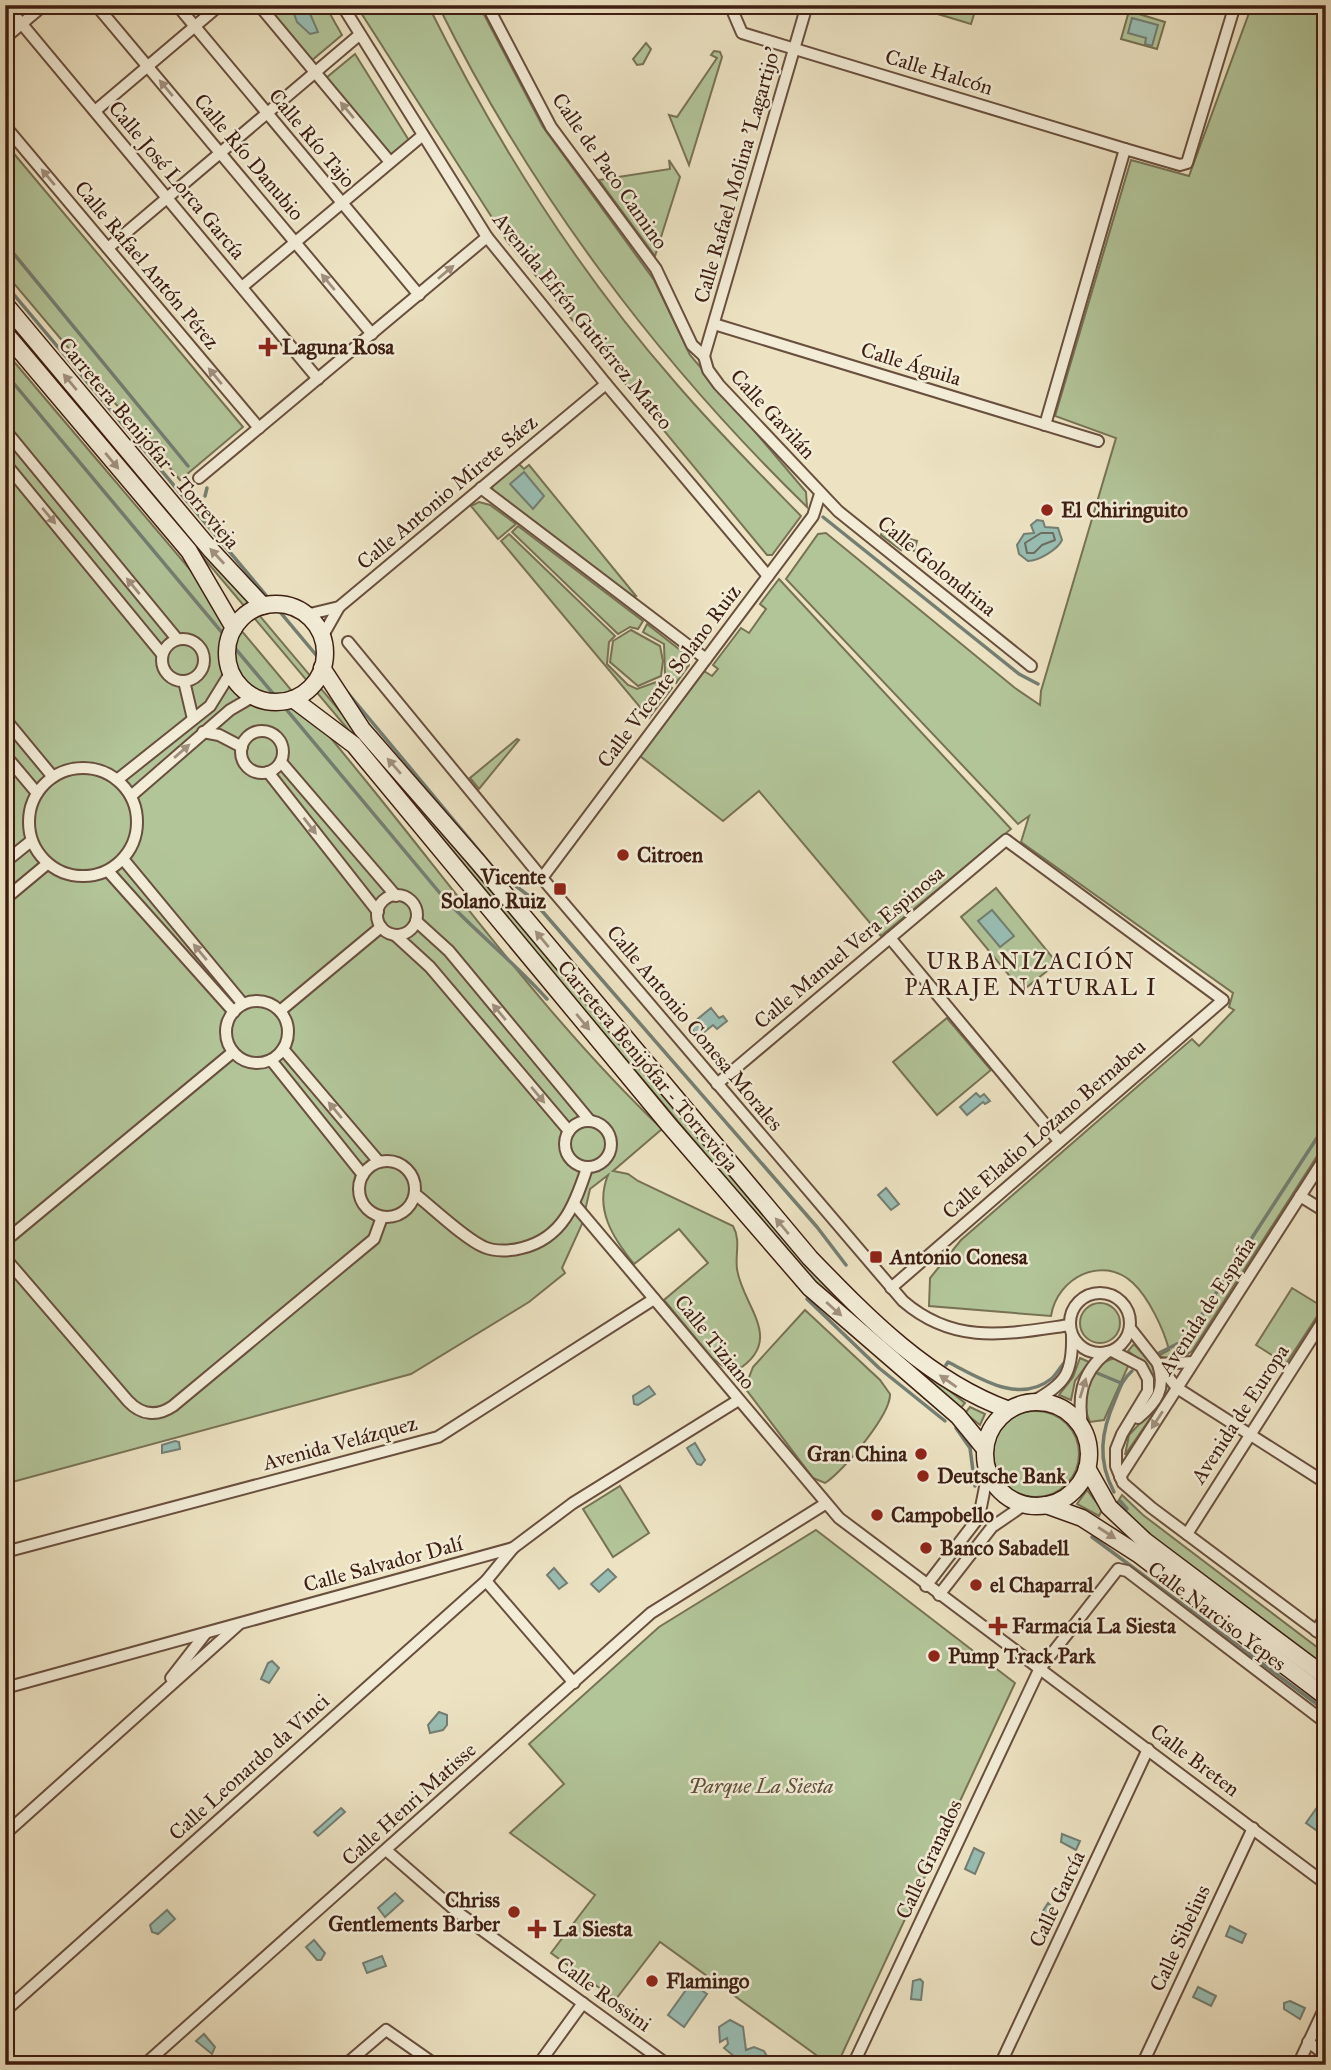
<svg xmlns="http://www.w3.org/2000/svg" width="1331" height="2070" viewBox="0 0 1331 2070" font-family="'IM FELL Great Primer',serif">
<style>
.green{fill:#b2c599;stroke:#787255;stroke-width:2}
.water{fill:#99beb4;stroke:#747e73;stroke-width:2}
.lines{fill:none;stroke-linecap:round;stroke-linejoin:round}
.shore{stroke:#6b6e62;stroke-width:2}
.stream{stroke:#747e73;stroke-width:3.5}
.minor-casing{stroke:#694f3e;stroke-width:14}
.secondary-casing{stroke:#3d1e11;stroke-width:19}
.minor{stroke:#f3edd8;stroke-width:10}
.secondary{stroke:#f3edd8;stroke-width:16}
.oneway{fill:#a1907e}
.poi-dot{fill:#8f2418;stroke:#f3edd8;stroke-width:2.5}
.labels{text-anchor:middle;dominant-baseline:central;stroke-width:5;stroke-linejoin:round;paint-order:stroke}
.street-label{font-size:21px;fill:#3d1e11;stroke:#f3edd8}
.poi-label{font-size:21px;font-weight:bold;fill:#3d1e11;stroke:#f3edd8;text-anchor:start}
.park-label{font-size:21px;font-style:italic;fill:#60503a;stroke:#f3edd8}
.neighbourhood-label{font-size:23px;letter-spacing:2px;fill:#3d1e11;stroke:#f3edd8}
</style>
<rect width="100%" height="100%" fill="#ede3c3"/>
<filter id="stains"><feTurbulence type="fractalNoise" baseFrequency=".00286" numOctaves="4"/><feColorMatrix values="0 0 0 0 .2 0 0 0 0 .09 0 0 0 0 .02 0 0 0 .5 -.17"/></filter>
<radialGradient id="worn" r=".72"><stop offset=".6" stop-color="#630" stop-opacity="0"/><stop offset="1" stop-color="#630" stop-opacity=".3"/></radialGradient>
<g class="green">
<path d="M264 5H325L342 35 311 61Z"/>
<path d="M356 5H428C494 138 576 269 674 381 714 428 758 472 801 516L772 555H767L507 241Z"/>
<path d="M438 5H479L543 127 654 280 690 355 806 492 807 507C658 362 530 192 438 5Z"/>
<path d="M922 5H974L976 8 971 24 921 9Z"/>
<path d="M1252 5H1326V1142L1192 1351 1178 1361 1158 1356 1169 1350C1164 1330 1149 1298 1133 1283 1102 1254 1057 1278 1051 1316L929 1306 930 1278 961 1240 1192 1039 1199 1046 1234 1010 1229 1007 1233 993 1021 842 1029 816 1018 824 786 579 818 534 826 533 1015 688 1040 705 1041 691 1116 438 1055 416 1131 160 1189 176Z"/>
<path d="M1129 11 1165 22 1157 49 1121 39Z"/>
<path d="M646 43 651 49 643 64 637 65 633 59Z"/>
<path d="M714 51 720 52 722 57 689 165 669 115 677 117 717 58 711 55Z"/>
<path d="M355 54 410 142 392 157 326 78Z"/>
<path d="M5 143 243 427 180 480 5 273Z"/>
<path d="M669 160 680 177 655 256 599 180 670 169Z"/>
<path d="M5 313 794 1251 874 1331 965 1403 960 1409 830 1297 793 1258 5 322Z"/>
<path d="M5 351C127 496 251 639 370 786 464 902 554 1026 662 1129L613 1171 628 1174 638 1181 733 1226C741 1240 735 1254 737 1269 742 1306 787 1340 736 1371L728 1370 712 1358 664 1300 708 1263 679 1229 634 1264C613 1238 594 1209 608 1175L590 1189 582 1224 562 1268 565 1273 529 1302 411 1374 5 1484Z"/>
<path d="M518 463 524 469 529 465 636 596 632 597 493 491 492 486Z"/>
<path d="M479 502 490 505 516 524 498 539 471 506Z"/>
<path d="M518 526 643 621 638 629 630 627 618 634 512 532Z"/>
<path d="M882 531 917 541 914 551 903 547 901 550 881 535Z"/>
<path d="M509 534 615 636 609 642 607 664 628 685 637 689 662 680 672 688 649 718 501 541Z"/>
<path d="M779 579 1011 829 881 936 759 791 723 821 640 756 704 671 712 676 718 669 713 665 741 628 749 633 766 609 760 604Z"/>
<path d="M647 624 689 657V665L676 683 665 675 664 644 643 632Z"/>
<path d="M631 630 660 646 663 661 661 676 638 686 610 662 613 641Z"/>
<path d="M517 739 519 740 479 789 470 778Z"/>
<path d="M996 888 1057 963 1022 991 961 917Z"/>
<path d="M947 1018 991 1070 937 1115 893 1062Z"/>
<path d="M1292 1288 1323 1307 1286 1364 1256 1345Z"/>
<circle cx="1100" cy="1323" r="20"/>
<path d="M805 1310 880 1380 890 1394C891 1414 843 1472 825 1483L813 1478 745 1388 753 1367Z"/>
<path d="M1134 1344 1154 1367 1158 1385 1150 1400C1155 1375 1148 1365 1128 1351Z"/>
<path d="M1080 1358 1089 1362 1075 1381 1071 1400 1059 1395 1073 1377Z"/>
<path d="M1116 1358 1130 1362 1104 1420 1090 1422C1079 1399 1087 1364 1116 1358Z"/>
<path d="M1167 1384 1171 1388 1125 1455 1129 1435 1158 1404Z"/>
<path d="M970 1407 985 1414 980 1425 965 1413Z"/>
<circle cx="1036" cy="1454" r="43"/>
<path d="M620 1486 649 1533 613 1557 583 1509Z"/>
<path d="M1087 1490 1102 1510 1099 1516 1077 1504Z"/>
<path d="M1122 1495 1143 1515 1326 1654V1669L1146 1531 1117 1503Z"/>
<path d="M816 1530 1015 1683 837 2065H830L660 1942 616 1999 612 1997 551 1953 595 1895 510 1833 564 1784 529 1744 659 1627Z"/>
</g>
<g class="water">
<path d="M283 5H301L308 9 318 32 310 34 297 22 293 11Z"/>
<path d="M1132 18 1158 25 1152 46 1145 44 1146 38 1128 33Z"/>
<path d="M524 472 544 496 533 509 510 484Z"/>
<path d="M1037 520 1043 521 1045 527 1058 528 1062 540C1058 549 1039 561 1028 561L1019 554 1017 545 1024 534 1034 533 1031 525Z"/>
<path d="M992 910 1014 936 1000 947 978 921Z"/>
<path d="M711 1008 719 1018 723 1016 727 1021 717 1029 713 1025 698 1037 689 1026Z"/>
<path d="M976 1093 980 1097 984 1094 990 1101 985 1104 983 1102 967 1115 960 1107Z"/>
<path d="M886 1188 899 1204 891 1210 878 1195Z"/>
<path d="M649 1386 655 1394 638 1405 634 1404 633 1396Z"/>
<path d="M175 1441 179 1442 180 1449 162 1453V1445Z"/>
<path d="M695 1443 705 1460 701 1465 697 1464 687 1448Z"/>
<path d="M554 1568 567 1583 559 1589 547 1575Z"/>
<path d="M608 1569 616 1577 599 1592 591 1584Z"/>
<path d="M272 1661 279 1668 269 1683 261 1679 268 1663Z"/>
<path d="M439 1712 447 1715V1725L443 1730 430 1733 428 1725Z"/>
<path d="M1318 1806 1326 1811 1316 1830 1306 1823Z"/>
<path d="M341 1808 345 1812 318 1836 314 1832Z"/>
<path d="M1062 1834 1080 1841 1076 1850 1061 1842Z"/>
<path d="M974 1848 984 1853 975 1874 965 1869Z"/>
<path d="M395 1893 403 1901 385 1917 378 1908Z"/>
<path d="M1048 1903 1054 1909 1047 1925 1037 1920Z"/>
<path d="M167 1910 175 1919 158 1934 152 1932 150 1925Z"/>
<path d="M1230 1926 1246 1934 1242 1943 1226 1936Z"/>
<path d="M314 1940 325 1953 321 1960H317L306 1947Z"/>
<path d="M382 1956 386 1966 367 1973 363 1963Z"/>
<path d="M920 1979 923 1982 921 2000 911 1999 913 1981Z"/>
<path d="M691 1983 707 1994 684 2027 668 2015Z"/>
<path d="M1198 1987 1216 1996 1211 2006 1193 1997Z"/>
<path d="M1290 2001 1305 2008 1300 2019 1284 2009V2003Z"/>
<path d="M730 2020 743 2027 746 2050 754 2047 764 2051 768 2058 764 2064 741 2062 724 2048 728 2044 727 2038 720 2042 719 2027Z"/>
<path d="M204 2034 215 2047 212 2054 196 2041Z"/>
</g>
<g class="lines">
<path class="shore" d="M1041 533H1053L1055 540 1042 545 1034 553H1027L1025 543Z"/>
<g class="stream">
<path d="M5 243 188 466"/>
<path d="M5 284 322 662"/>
<path d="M5 373 444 898C477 933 515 963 547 999"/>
<path d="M205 496 207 488"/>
<path d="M823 517 1019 674 1038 684"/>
<path d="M347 692 496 871 529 896 817 1227 846 1265"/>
<path d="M807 1299 879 1368 945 1421"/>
<path d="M1159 1353 1179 1343 1190 1333 1326 1124"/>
<path d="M946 1365 948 1362C978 1377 1018 1405 1051 1379 1056 1375 1060 1367 1065 1362"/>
<path d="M1097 1373 1121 1383"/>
<path d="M956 1428 970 1448 975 1486"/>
<path d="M1114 1492C1097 1460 1101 1432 1115 1400 1120 1388 1122 1380 1132 1371"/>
<path d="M1120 1501 1127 1509"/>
<path d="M1092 1537 1326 1711"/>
</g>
<g class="minor-casing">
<g id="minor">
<path d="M6 5 318 379"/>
<path d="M96 5 372 334"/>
<path d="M177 5 419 295"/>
<path d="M259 5 390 162"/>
<path d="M342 5 487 237 606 384 768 576"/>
<path d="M487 5 551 127 656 269 692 345 704 356"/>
<path d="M730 5 742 33 1125 149"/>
<path d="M5 38 44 5"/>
<path d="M95 111 220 5"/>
<path d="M5 126 259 428"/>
<path d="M108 248 358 36"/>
<path d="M242 287 423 135"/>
<path d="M714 324 1098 441"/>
<path d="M704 356 708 370 719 385 838 511 1031 666"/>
<path d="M704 356 807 5"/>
<path d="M1045 425 1125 149 1180 165 1187 163 1235 5"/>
<path d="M5 430 177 639"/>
<path d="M5 463 162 654"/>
<path d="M199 478 487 237"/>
<path d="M481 488 706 659"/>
<path d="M306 615 339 607 606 384"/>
<path d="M322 637 339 607"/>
<circle cx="183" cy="660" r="21"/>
<path d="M348 642 542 878 903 1301C955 1346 1007 1334 1070 1325"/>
<path d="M184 681 193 719"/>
<path d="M5 719 53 777"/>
<circle cx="262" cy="752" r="21"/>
<path d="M203 732 219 735 242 747"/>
<path d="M5 755 37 793"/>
<path d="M281 762 396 896"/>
<circle cx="83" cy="822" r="54"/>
<path d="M268 772 378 912"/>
<path d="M117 780 210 706 231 672"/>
<path d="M131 796 230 710 254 696"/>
<path d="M123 859 243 1004"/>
<path d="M5 862 31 841"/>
<path d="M108 871 234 1012"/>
<path d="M542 878 813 516 820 494"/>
<circle cx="397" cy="915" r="20"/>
<path d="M5 899 47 864"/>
<path d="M416 921 449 951 590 1121"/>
<path d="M395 935 430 967 569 1131"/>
<path d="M890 938 1059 1141"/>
<circle cx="257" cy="1032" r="31"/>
<path d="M280 1011 381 927"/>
<path d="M283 1049 379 1162"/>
<path d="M271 1060 363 1175"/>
<path d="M717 1084 1006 840 1223 1000 891 1288"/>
<circle cx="588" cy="1144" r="23"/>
<circle cx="387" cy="1189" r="28"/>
<path d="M415 1194C433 1208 465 1239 484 1247 495 1252 511 1251 522 1248 563 1238 575 1204 587 1168"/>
<path d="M1300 1196 1326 1212"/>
<path d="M575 1205 839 1518 1326 1884"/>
<path d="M5 1241 233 1052"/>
<path d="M5 1258 128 1401C141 1415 157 1417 173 1406L374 1239 382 1217"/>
<circle cx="1100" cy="1323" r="30"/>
<path d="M1130 1328 1177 1388 1326 1483"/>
<path d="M1112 1351 1141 1366 1148 1379V1391L1122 1434 1116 1449V1466L1123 1483 1152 1508 1326 1638"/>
<path d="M1032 1402C1065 1384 1073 1374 1072 1335"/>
<path d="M1138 1418C1157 1402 1166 1389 1158 1364L1193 1362"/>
<path d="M1083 1431C1077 1399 1080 1374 1107 1352"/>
<path d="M1120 1477 1326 1156"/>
<path d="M1187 1534 1326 1316"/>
<path d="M5 1552 438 1437 654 1299"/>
<path d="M486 1581 574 1683"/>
<path d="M926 1586 979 1517 988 1472"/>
<path d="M939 1595 992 1527 1024 1505"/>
<path d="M1316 1631 1326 1616"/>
<path d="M171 1678 206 1633"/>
<path d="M5 1688 513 1548 573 1503 737 1401"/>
<path d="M5 1834 238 1625"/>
<path d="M386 1850 456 1911 668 2065"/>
<path d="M5 2011 486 1581 513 1548"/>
<path d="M1308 2042 1326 2055"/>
<path d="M144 2065 651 1613 825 1504"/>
<path d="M345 2065 386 2030 436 2065"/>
<path d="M538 2065 583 2003"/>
<path d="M853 2065 1039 1670 1118 1569 1127 1571 1326 1723"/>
<path d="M1000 2065 1148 1749"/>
<path d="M1142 2065 1253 1828"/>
<path d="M1298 2065 1326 2005"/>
</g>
</g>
<g class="secondary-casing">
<g id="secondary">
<path d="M5 304 211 550 263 606"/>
<path d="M5 333 189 551 234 628"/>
<circle cx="276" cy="653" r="49"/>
<path d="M322 668 362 729 478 862 810 1258C868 1318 929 1381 1009 1410"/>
<path d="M293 699 354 745 669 1125 810 1288 958 1416 985 1449"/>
<circle cx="1037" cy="1454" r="52"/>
<path d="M1087 1468 1109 1507 1145 1541 1326 1677"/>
<path d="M1046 1505 1082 1518 1138 1554 1326 1697"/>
</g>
</g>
<use href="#minor" class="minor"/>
<use href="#secondary" class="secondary"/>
</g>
<defs><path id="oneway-solid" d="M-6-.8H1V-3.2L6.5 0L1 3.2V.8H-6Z" transform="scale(1.75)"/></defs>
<g class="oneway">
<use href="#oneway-solid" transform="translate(166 88) rotate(-130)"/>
<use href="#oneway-solid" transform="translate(347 110) rotate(-130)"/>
<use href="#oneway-solid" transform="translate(48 177) rotate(-130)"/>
<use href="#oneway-solid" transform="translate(446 272) rotate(-40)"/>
<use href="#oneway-solid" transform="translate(328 282) rotate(-130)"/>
<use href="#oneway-solid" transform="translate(215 376) rotate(-130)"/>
<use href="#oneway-solid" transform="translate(70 382) rotate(-130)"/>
<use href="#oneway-solid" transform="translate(112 461) rotate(50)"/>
<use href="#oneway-solid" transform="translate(49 516) rotate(50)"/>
<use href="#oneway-solid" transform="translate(217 556) rotate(-133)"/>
<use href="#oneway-solid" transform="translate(133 586) rotate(-129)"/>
<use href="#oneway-solid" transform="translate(182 751) rotate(-41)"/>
<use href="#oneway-solid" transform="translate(394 766) rotate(-131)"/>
<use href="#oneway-solid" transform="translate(310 826) rotate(52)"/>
<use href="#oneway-solid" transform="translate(542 939) rotate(-130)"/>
<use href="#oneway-solid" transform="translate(200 952) rotate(-130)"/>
<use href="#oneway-solid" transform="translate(499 1012) rotate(-130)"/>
<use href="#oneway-solid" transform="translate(583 1022) rotate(50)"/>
<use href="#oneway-solid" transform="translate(538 1095) rotate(50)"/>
<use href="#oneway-solid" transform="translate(335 1110) rotate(-130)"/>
<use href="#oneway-solid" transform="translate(782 1226) rotate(-130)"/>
<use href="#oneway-solid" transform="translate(834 1309) rotate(42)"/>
<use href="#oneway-solid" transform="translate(948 1381) rotate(-145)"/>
<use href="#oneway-solid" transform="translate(1083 1388) rotate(-73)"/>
<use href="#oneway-solid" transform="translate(1157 1420) rotate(123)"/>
<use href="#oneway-solid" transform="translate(1107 1533) rotate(33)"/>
</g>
<g class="poi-dot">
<path d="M264.5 336.5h7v7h7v7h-7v7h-7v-7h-7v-7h7z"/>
<circle cx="1047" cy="510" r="7"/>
<circle cx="623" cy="855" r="7"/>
<rect x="553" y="882" width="14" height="14" rx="3.5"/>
<rect x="869" y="1250" width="14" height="14" rx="3.5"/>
<circle cx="921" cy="1454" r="7"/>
<circle cx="923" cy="1476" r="7"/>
<circle cx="877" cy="1515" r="7"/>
<circle cx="926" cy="1548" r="7"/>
<circle cx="976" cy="1585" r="7"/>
<path d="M994.5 1615.5h7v7h7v7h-7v7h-7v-7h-7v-7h7z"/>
<circle cx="934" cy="1656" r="7"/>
<circle cx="514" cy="1912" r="7"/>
<path d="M533.5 1918.5h7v7h7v7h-7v7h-7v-7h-7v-7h7z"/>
<circle cx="652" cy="1981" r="7"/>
</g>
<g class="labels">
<g class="street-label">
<text transform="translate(939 72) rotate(17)">Calle Halcón</text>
<text transform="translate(312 138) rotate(50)">Calle Río Tajo</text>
<text transform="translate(249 157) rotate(50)">Calle Río Danubio</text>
<text transform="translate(610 171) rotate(55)">Calle de Paco Camino</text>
<text transform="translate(737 175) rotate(-74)">Calle Rafael Molina 'Lagartijo'</text>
<text transform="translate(177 180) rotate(50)">Calle José Lorca García</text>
<text transform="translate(147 265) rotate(50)">Calle Rafael Antón Pérez</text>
<text transform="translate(583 321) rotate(51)">Avenida Efrén Gutiérrez Mateo</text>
<text transform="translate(911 364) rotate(17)">Calle Águila</text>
<text transform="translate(773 414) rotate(47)">Calle Gavilán</text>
<text transform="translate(149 443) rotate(50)">Carretera Benijófar - Torrevieja</text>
<text transform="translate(447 492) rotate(-40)">Calle Antonio Mirete Sáez</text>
<text transform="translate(937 566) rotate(39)">Calle Golondrina</text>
<text transform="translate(669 676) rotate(-53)">Calle Vicente Solano Ruiz</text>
<text transform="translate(849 947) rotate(-40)">Calle Manuel Vera Espinosa</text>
<text transform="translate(695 1028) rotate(50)">Calle Antonio Conesa Morales</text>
<text transform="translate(648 1066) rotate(50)">Carretera Benijófar - Torrevieja</text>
<text transform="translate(1044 1129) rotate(-41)">Calle Eladio Lozano Bernabeu</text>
<text transform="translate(1207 1306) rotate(-57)">Avenida de España</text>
<text transform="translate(715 1342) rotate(51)">Calle Tiziano</text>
<text transform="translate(1240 1414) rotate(-57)">Avenida de Europa</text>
<text transform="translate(340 1443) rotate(-15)">Avenida Velázquez</text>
<text transform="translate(383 1564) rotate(-15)">Calle Salvador Dalí</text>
<text transform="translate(1217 1616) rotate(37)">Calle Narciso Yepes</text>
<text transform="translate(1195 1760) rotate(37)">Calle Breten</text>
<text transform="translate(249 1767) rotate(-42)">Calle Leonardo da Vinci</text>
<text transform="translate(409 1804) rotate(-42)">Calle Henri Matisse</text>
<text transform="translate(929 1859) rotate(-65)">Calle Granados</text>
<text transform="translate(1057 1899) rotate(-65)">Calle García</text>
<text transform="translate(1180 1938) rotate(-65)">Calle Sibelius</text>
<text transform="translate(604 1994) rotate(36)">Calle Rossini</text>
</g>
<g class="poi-label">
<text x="282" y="347">Laguna Rosa</text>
<text x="1061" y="510">El Chiringuito</text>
<text x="637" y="855">Citroen</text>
<text x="546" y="877" text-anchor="end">Vicente<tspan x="546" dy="24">Solano Ruiz</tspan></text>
<text x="890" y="1257">Antonio Conesa</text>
<text x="907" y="1454" text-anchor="end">Gran China</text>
<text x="937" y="1476">Deutsche Bank</text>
<text x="891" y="1515">Campobello</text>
<text x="940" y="1548">Banco Sabadell</text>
<text x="990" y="1585">el Chaparral</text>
<text x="1012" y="1626">Farmacia La Siesta</text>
<text x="948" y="1656">Pump Track Park</text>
<text x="500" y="1900" text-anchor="end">Chriss<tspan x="500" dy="24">Gentlements Barber</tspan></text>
<text x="553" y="1929">La Siesta</text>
<text x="666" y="1981">Flamingo</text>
</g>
<g class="park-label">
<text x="761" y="1786">Parque La Siesta</text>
</g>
<g class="neighbourhood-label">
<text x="1031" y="961">URBANIZACIÓN<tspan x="1031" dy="26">PARAJE NATURAL I</tspan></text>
</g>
</g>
<rect width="1331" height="2070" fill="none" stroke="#ede3c3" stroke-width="28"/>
<rect x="7" y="7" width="1317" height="2056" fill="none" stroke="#3d1e11" stroke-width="3.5"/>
<rect x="14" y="14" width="1303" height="2042" fill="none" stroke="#3d1e11" stroke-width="2"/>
<rect width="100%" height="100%" filter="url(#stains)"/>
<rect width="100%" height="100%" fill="url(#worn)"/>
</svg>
